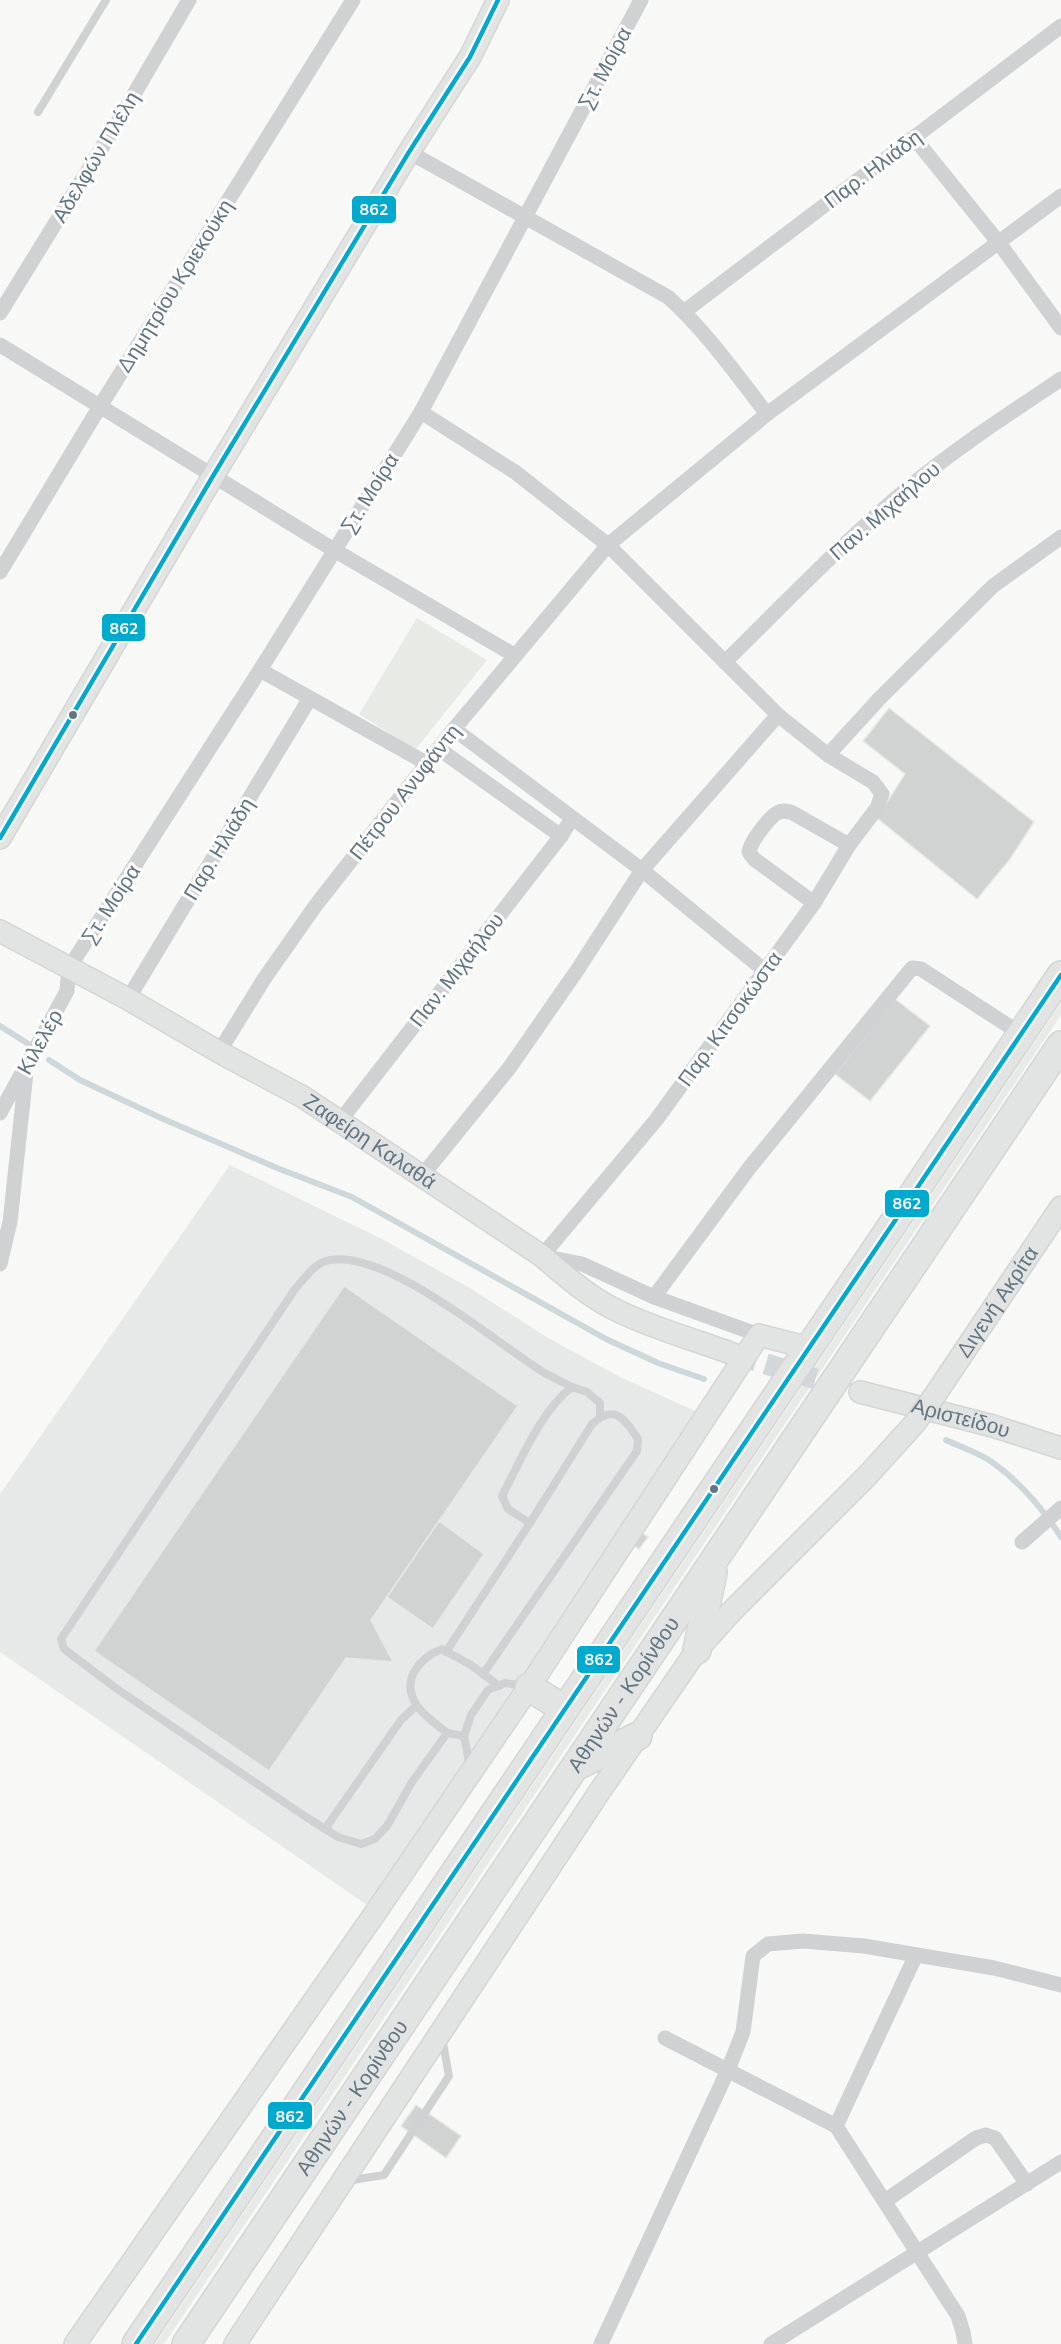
<svg xmlns="http://www.w3.org/2000/svg" width="1061" height="2344" viewBox="0 0 1061 2344" font-family="'Nunito Sans',sans-serif">
<style>
.built{fill:#e7e9e8}
.green{fill:#e8ebe5}
.lines{fill:none;stroke-linecap:round;stroke-linejoin:round}
.stream{stroke:#ced7d9;stroke-width:6}
.building{fill:#d1d3d3;stroke:#e7e7e6;stroke-width:1.5}
.secondary-tunnel{stroke:#d2d7da;stroke-width:21;stroke-dasharray:21 10;stroke-linecap:butt}
.secondary-casing{stroke:#d4d6d6;stroke-width:24}
.highway-casing{stroke:#d4d5d5;stroke-width:30}
.lane{stroke:#cfd1d2;stroke-width:8}
.street{stroke:#cfd1d2;stroke-width:15}
.secondary{stroke:#e2e3e3;stroke-width:21}
.highway{stroke:#e2e3e3;stroke-width:27}
.secondary-bridge-casing{stroke:#d4d6d6;stroke-width:24;stroke-linecap:butt}
.secondary-bridge{stroke:#e2e3e3;stroke-width:21}
.bus-1-casing{stroke:#fff;stroke-width:9}
.bus-1{stroke:#00a9ce;stroke-width:4.5}
.bus-dot{fill:#627582;stroke:#fff;stroke-width:2}
.labels{text-anchor:middle;dominant-baseline:central;stroke-width:6;stroke-linejoin:round;paint-order:stroke}
.street-label{font-size:21px;fill:#627582;stroke:#fff}
.line-badge{stroke:#fff;stroke-width:2}
.badge-label{font-size:16px;text-anchor:middle;font-weight:bold;fill:#fff}
</style>
<rect width="100%" height="100%" fill="#f8f8f7"/>
<path class="built" d="M230 1165 382 1239 468 1287 550 1339 620 1377 702 1414 367 1905 0 1652V1494Z"/>
<g class="green">
<path d="M417 618 487 660 415 750 359 714Z"/>
<path d="M1061 1003V1015L164 2344H155Z"/>
</g>
<g class="lines">
<g class="stream">
<path d="M0 1026 27 1043"/>
<path d="M49 1060 80 1080 161 1118 277 1168 352 1197 606 1339 658 1363 704 1379"/>
<path d="M946 1440C961 1447 979 1453 992 1462 1020 1482 1043 1509 1061 1537"/>
</g>
</g>
<g class="building">
<path d="M889 708 1034 822 1010 859 977 899 877 818 905 774 863 741Z"/>
<path d="M895 999 930 1026 870 1101 835 1074Z"/>
<path d="M344 1286 518 1406 371 1620 393 1662 346 1658 269 1771 94 1651Z"/>
<path d="M439 1521 484 1554 433 1629 387 1597Z"/>
<path d="M636 1529 648 1537 639 1549 627 1542Z"/>
<path d="M416 2105 461 2136 446 2158 401 2126Z"/>
</g>
<g class="lines">
<path class="secondary-tunnel" d="M736 1355 860 1392"/>
<g class="secondary-casing">
<g id="secondary">
<path d="M0 838 213 476 409 152 470 57 498 0"/>
<path id="s1" d="M0 931 128 999 219 1052 303 1097 542 1256C564 1275 589 1297 616 1310 654 1329 696 1340 736 1355"/>
<path id="s2" d="M860 1392 993 1426 1061 1448"/>
<path id="s3" d="M935 1395 1061 1207"/>
<path d="M75 2344 378 1909 529 1687 759 1335 809 1348"/>
<path d="M235 2344 600 1791 697 1650 732 1611 867 1476 915 1423"/>
</g>
</g>
<g class="highway-casing">
<g id="highway">
<path d="M697 1650 713 1572"/>
<path d="M529 1687 564 1709"/>
<path d="M575 1767 638 1736"/>
<path d="M136 2344 1061 975"/>
<path id="s4" d="M186 2344 1061 1045"/>
</g>
</g>
<g class="lane">
<path d="M38 112 106 0"/>
<path d="M530 1523 508 1509 502 1496C520 1462 541 1410 572 1387L587 1392 600 1403V1416"/>
<path d="M446 1652 530 1523 592 1424C614 1403 625 1419 638 1439L637 1451 483 1674"/>
<path d="M447 1733C438 1725 422 1715 416 1704 401 1680 419 1658 442 1649L471 1665 499 1686"/>
<path d="M464 1736 447 1733 412 1782 387 1826 375 1839 361 1844 338 1837 306 1817 117 1689 64 1649 61 1639 295 1289C305 1278 315 1262 330 1260 387 1250 494 1341 543 1372 552 1377 562 1382 572 1387"/>
<path d="M470 1767 464 1736 471 1715 488 1690 505 1683 525 1686"/>
<path d="M325 1829 401 1720 416 1706"/>
<path d="M346 2181 384 2175 449 2076 442 2038"/>
</g>
<g class="street">
<path d="M915 139 999 243 1061 328"/>
<path d="M409 152 668 297C706 331 736 374 767 414"/>
<path d="M685 311 1061 26"/>
<path d="M0 313 119 120 189 0"/>
<path d="M0 345 334 550 514 655"/>
<path d="M421 412 515 472 608 545 778 715 828 755 873 782 882 794 877 808 849 845 814 903 656 1120 542 1256 582 1264 654 1297 759 1335"/>
<path d="M0 572 99 408 353 0"/>
<path d="M725 662C785 603 843 542 908 488 956 448 1009 414 1061 379"/>
<path d="M260 670 428 764"/>
<path d="M454 729 642 870 764 970"/>
<path d="M439 749 561 836"/>
<path d="M828 755 879 699 993 586 1061 537"/>
<path d="M814 903 754 859 749 852C750 842 769 818 777 813 782 810 786 811 791 812L849 845"/>
<path d="M128 999 310 698"/>
<path d="M219 1052 264 979 316 905 454 729 608 545 767 414 1061 196"/>
<path d="M0 1113 67 991 69 968 260 670 421 412 641 0"/>
<path d="M340 1121 561 836 572 818"/>
<path d="M421 1177 510 1067 578 969 642 870 778 715"/>
<path d="M0 1264 10 1222 26 1073"/>
<path d="M654 1297 750 1167 912 968 921 969 1021 1034"/>
<path d="M1022 1542 1061 1508"/>
<path d="M665 2038 836 2126 958 2316 963 2332 965 2344"/>
<path d="M836 2126 916 1955"/>
<path d="M885 2201 976 2138 986 2135 995 2138 1027 2184"/>
<path d="M601 2344 728 2070 743 2032 753 1956 768 1944 803 1941 864 1946 994 1968 1061 1985"/>
<path d="M771 2344 1061 2162"/>
</g>
<use href="#secondary" class="secondary"/>
<use href="#highway" class="highway"/>
<g class="secondary-bridge-casing">
<path id="secondary-bridge" d="M915 1423 935 1395"/>
</g>
<use href="#secondary-bridge" class="secondary-bridge"/>
<g class="bus-1-casing">
<g id="bus-1">
<path d="M0 838 213 476 409 152 470 57 498 0"/>
<path d="M136 2344 1061 975"/>
</g>
</g>
<use href="#bus-1" class="bus-1"/>
</g>
<g class="bus-dot">
<circle cx="73" cy="715" r="5"/>
<circle cx="714" cy="1489" r="5"/>
</g>
<g class="labels">
<g class="street-label">
<text transform="translate(605 68) rotate(-62)">Στ. Μοίρα</text>
<text transform="translate(96 157) rotate(-59)">Αδελφών Πλέλη</text>
<text transform="translate(873 169) rotate(-37)">Παρ. Ηλιάδη</text>
<text transform="translate(175 286) rotate(-58)">Δημητρίου Κριεκούκη</text>
<text transform="translate(370 493) rotate(-58)">Στ. Μοίρα</text>
<text transform="translate(885 511) rotate(-41)">Παν. Μιχαήλου</text>
<text transform="translate(405 792) rotate(-52)">Πέτρου Ανυφάντη</text>
<text transform="translate(219 849) rotate(-59)">Παρ. Ηλιάδη</text>
<text transform="translate(111 904) rotate(-57)">Στ. Μοίρα</text>
<text transform="translate(457 970) rotate(-52)">Παν. Μιχαήλου</text>
<text transform="translate(730 1019) rotate(-54)">Παρ. Κιτσοκώστα</text>
<text transform="translate(40 1042) rotate(-61)">Κιλελέρ</text>
<text stroke="none"><textPath href="#s1" startOffset="426">Ζαφείρη Καλαθά</textPath></text>
<text stroke="none"><textPath href="#s3" startOffset="112">Διγενή Ακρίτα</textPath></text>
<text stroke="none"><textPath href="#s2" startOffset="104">Αριστείδου</textPath></text>
<text stroke="none"><textPath href="#s4" startOffset="783">Αθηνών - Κορίνθου</textPath></text>
<text stroke="none"><textPath href="#s4" startOffset="297">Αθηνών - Κορίνθου</textPath></text>
</g>
</g>
<g class="line-badge">
<rect x="351" y="195" width="46" height="29" rx="6" fill="#00a9ce"/>
<rect x="101" y="613" width="45" height="29" rx="6" fill="#00a9ce"/>
<rect x="884" y="1189" width="46" height="29" rx="6" fill="#00a9ce"/>
<rect x="576" y="1645" width="45" height="29" rx="6" fill="#00a9ce"/>
<rect x="267" y="2101" width="46" height="29" rx="6" fill="#00a9ce"/>
</g>
<g class="badge-label">
<text x="374" y="215">862</text>
<text x="124" y="634">862</text>
<text x="907" y="1209">862</text>
<text x="599" y="1665">862</text>
<text x="290" y="2122">862</text>
</g>
</svg>
